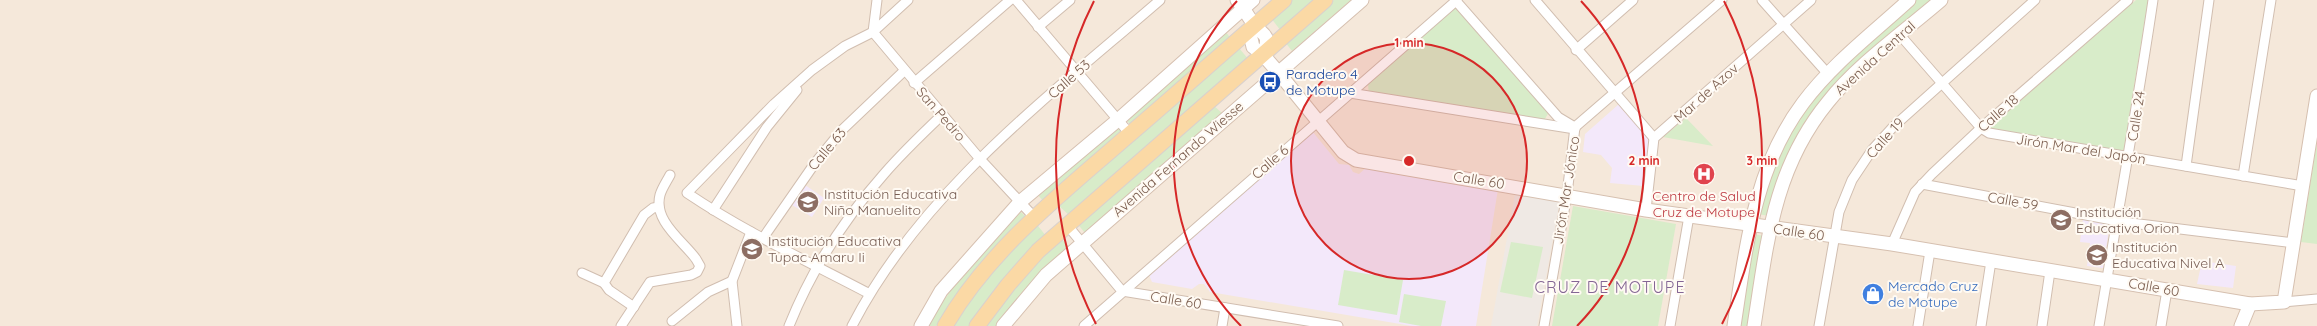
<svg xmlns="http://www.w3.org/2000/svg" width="2317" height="326" viewBox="0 0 2317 326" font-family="Quicksand,sans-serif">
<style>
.residential{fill:#f5e8da}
.industrial{fill:#efe9e4}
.education{fill:#f3e8fa}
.green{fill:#d8ecc9}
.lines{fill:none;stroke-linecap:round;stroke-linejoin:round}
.street-casing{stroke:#d1beb0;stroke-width:11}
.secondary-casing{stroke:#d6c0b0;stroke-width:15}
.primary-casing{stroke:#dad1cd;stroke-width:17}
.street{stroke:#fff;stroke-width:9}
.secondary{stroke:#fff;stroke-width:13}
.primary{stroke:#fbd9a5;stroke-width:15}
.ring{fill:none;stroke:#d62828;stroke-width:2}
.labels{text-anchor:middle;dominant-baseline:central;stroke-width:4;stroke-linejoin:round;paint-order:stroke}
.street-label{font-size:14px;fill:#7a5c4d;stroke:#fffaf3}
.transit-label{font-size:14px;fill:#164399;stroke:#fffaf3;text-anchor:start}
.education-label{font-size:14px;fill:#785e54;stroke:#fffaf3;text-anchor:start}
.health-label{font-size:14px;fill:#be3a42;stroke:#fffaf3}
.shop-label{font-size:14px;fill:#366cbe;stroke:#fffaf3;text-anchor:start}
.quarter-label{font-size:16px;letter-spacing:1px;fill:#846695;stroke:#fffaf3}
.centre{fill:#d62828;stroke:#fffaf3;stroke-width:2}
.ring-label{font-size:12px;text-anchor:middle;font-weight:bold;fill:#d62828;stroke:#fffaf3;stroke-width:4;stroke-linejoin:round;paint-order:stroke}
</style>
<rect width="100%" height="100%" fill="#fdf6ec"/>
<rect class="residential" x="0" y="0" width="2317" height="326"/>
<path class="industrial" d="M1515 194 1560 200 1537 326H1491Z"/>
<g class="education">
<path d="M1619 104 1652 139 1644 186 1610 183 1612 168 1601 155 1583 152 1585 134Z"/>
<path d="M1312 131 1339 164 1349 165 1353 172 1359 174 1367 167 1498 189 1476 326H1412L1210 292 1204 284H1199L1192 289 1152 282 1149 275Z"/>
<path d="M805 185 824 198 812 217 792 205Z"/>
<path d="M2083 219 2110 223 2103 268 2087 266 2090 243 2080 242Z"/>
<path d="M2202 261 2236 266 2233 288 2197 284Z"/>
</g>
<g class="green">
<path d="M1292 0H1316L1281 31 1271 18Z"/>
<path d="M1334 0H1351L1292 51 1285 42Z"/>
<path d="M1915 0H1934L1820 108 1770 216 1757 214 1777 150 1819 88Z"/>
<path d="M2136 0H2148L2123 154 1990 130 1989 128Z"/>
<path d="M1455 8 1549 112 1542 124 1369 96 1368 84Z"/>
<path d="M1225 31 1232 40 1132 126 1125 119Z"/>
<path d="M1238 47 1250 61 1070 216 1057 204Z"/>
<path d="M1214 106 1222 113 1085 233 1076 222Z"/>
<path d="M1686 118 1713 146 1663 137Z"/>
<path d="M1117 125 1124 132 1044 202 1038 195Z"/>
<path d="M2317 142V244L2301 242Z"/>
<path d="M1573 206 1676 224 1658 326H1552Z"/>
<path d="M1021 212 1027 218 963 287 936 326H926C954 284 984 247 1021 212Z"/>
<path d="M1035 222 1046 236 1001 281 969 326H950L988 273Z"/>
<path d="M1753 234 1764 236 1749 326H1738Z"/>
<path d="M1060 237 1070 248 1008 309 997 326H982L1005 294Z"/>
<path d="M1511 242 1543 247 1532 298 1500 292Z"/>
<path d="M1344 270 1403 280 1397 315 1338 305Z"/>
<path d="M1404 294 1446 301 1441 326H1421L1399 322Z"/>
</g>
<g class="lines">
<g class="street-casing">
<g id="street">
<path d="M877 0 873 32 980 159 1034 217"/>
<path d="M1016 0 1130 134"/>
<path d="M1535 0 1654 138"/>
<path d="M1762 0 1828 74"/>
<path d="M1456 1 1558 117 1573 126"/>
<path d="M1038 27 1070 0"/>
<path d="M1900 35 1981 128 1989 133 2303 186"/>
<path d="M1576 50 1633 0"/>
<path d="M914 83 1010 0"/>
<path d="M1350 93 1575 129"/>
<path d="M2186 166 2209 0"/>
<path d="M2243 176 2271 0"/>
<path d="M1922 184 2123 222 2294 243"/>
<path d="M713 210 767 127 797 90"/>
<path d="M1646 210 1654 138 1811 0"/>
<path d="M1067 225 1122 291 1338 326"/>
<path d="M763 238 815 163 842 130 904 71"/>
<path d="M1892 244 1915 192 1932 174 1981 128 2128 0"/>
<path d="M582 273 604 283"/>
<path d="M868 293C807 261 745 232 687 193L774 104 812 70 845 46 873 32 908 0"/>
<path d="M2284 302 2317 299"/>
<path d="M634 307 609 290 604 283 644 215 653 208 659 207"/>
<path d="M672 321 708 292 732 281"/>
<path d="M621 326 650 282 691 275 697 272 700 266 696 259C683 241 653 221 660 195 662 188 667 181 670 175"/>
<path d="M737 326 732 281 751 232"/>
<path d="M789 326C811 271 845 218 884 174 902 153 922 134 942 115"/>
<path d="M852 326C921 192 1048 97 1160 0"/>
<path d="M1084 326 1457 0"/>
<path d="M1222 326 1225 308"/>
<path d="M1544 326 1567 194 1575 127 1722 0"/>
<path d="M1670 326 1689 216"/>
<path d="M1819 326 1839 212 1852 180 1872 150 1893 127 2035 0"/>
<path d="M1918 326 1930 251"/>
<path d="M1981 326 1991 261"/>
<path d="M2042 326 2050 271"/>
<path d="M2099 326C2117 217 2137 109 2153 0"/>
<path d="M2161 326 2167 290"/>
</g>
</g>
<g class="secondary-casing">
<g id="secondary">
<path d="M1237 0C1243 7 1247 15 1253 23 1262 37 1272 31 1263 55"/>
<path d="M1254 25 1250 34 1253 47 1263 55 1278 72 1343 152 1356 160 1646 210 1892 244 2250 304 2284 302 2317 96"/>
<path d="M921 326 941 291 1020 202 1119 119 1253 0"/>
<path d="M1003 326 1046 275 1362 0"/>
<path d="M1734 326C1746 248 1754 168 1803 103 1832 64 1873 33 1909 0"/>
<path d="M1754 326C1767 244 1773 169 1828 102 1858 64 1904 32 1941 0"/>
<path d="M2241 326 2250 304"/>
</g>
</g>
<g class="primary-casing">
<g id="primary">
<path d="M945 326C989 250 1059 196 1124 139 1178 93 1230 46 1284 0"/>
<path d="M977 326 1008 285 1038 251 1325 0"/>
</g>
</g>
<use href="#street" class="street"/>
<use href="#secondary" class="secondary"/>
<use href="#primary" class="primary"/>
</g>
<circle cx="1409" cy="161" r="118" fill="#d62828" fill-opacity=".12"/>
<g class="ring">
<circle cx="1409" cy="161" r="118"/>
<path d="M1241 326A235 235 0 0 1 1237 1M1581 1A235 235 0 0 1 1577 326"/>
<path d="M1096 324A353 353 0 0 1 1094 1M1724 1A353 353 0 0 1 1722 324"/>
</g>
<defs>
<g id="bus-disc" transform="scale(1.15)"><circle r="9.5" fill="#1a4fb4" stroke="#fffaf3"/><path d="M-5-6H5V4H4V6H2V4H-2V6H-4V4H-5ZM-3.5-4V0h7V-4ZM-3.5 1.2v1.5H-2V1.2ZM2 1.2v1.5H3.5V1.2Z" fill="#fff"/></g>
<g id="hospital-disc" transform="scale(1.15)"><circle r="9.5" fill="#e0444e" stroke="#fffaf3"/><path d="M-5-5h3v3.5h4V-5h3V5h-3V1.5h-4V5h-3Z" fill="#fff"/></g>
<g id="school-disc" transform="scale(1.15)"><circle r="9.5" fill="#8d6e63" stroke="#fffaf3"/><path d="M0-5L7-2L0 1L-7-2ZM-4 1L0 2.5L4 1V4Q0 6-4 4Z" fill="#fff"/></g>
<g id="shop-disc" transform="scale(1.15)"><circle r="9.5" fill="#3f7fe0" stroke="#fffaf3"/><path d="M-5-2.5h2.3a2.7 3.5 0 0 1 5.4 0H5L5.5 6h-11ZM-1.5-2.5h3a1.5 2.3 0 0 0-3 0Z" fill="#fff"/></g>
</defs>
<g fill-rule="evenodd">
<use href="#bus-disc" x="1270" y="82"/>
<use href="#hospital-disc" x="1704" y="174"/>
<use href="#school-disc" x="808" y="202"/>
<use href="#school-disc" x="2061" y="220"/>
<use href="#school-disc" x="752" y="249"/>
<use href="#school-disc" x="2097" y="255"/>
<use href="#shop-disc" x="1873" y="294"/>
</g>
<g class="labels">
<g class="street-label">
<text transform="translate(1875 58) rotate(-42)">Avenida Central</text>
<text transform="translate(1069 79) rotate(-41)">Calle 53</text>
<text transform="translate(1706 93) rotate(-42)">Mar de Azov</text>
<text transform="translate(1998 113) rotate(-41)">Calle 18</text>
<text transform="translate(941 114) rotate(49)">San Pedro</text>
<text transform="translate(2136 116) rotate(-81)">Calle 24</text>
<text transform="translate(1885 138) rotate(-48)">Calle 19</text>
<text transform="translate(827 149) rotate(-50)">Calle 63</text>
<text transform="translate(2081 149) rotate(9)">Jirón Mar del Japón</text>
<text transform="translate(1178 159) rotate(-41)">Avenida Fernando Wiesse</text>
<text transform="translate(1270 162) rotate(-41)">Calle 6</text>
<text transform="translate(1479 180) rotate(9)">Calle 60</text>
<text transform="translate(1566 190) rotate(-81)">Jirón Mar Jónico</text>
<text transform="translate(2013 201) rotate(10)">Calle 59</text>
<text transform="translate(1799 232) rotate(8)">Calle 60</text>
<text transform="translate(2154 287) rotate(10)">Calle 60</text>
<text transform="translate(1176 300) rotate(9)">Calle 60</text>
</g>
<g class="transit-label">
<text x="1286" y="74">Paradero 4<tspan x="1286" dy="16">de Motupe</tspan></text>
</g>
<g class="education-label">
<text x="824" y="194">Institución Educativa<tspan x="824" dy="16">Niño Manuelito</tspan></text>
<text x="2076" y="212">Institución<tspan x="2076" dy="16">Educativa Orion</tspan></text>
<text x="768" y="241">Institución Educativa<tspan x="768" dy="16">Tupac Amaru Ii</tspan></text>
<text x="2112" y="247">Institución<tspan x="2112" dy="16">Educativa Nivel A</tspan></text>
</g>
<g class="health-label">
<text x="1704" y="196">Centro de Salud<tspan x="1704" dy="16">Cruz de Motupe</tspan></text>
</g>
<g class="shop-label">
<text x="1888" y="286">Mercado Cruz<tspan x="1888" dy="16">de Motupe</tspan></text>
</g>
<g class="quarter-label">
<text x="1610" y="287">CRUZ DE MOTUPE</text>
</g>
</g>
<circle cx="1409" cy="161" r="6" class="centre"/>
<g class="ring-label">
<text x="1409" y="47">1 min</text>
<text x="1644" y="165">2 min</text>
<text x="1762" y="165">3 min</text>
</g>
</svg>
